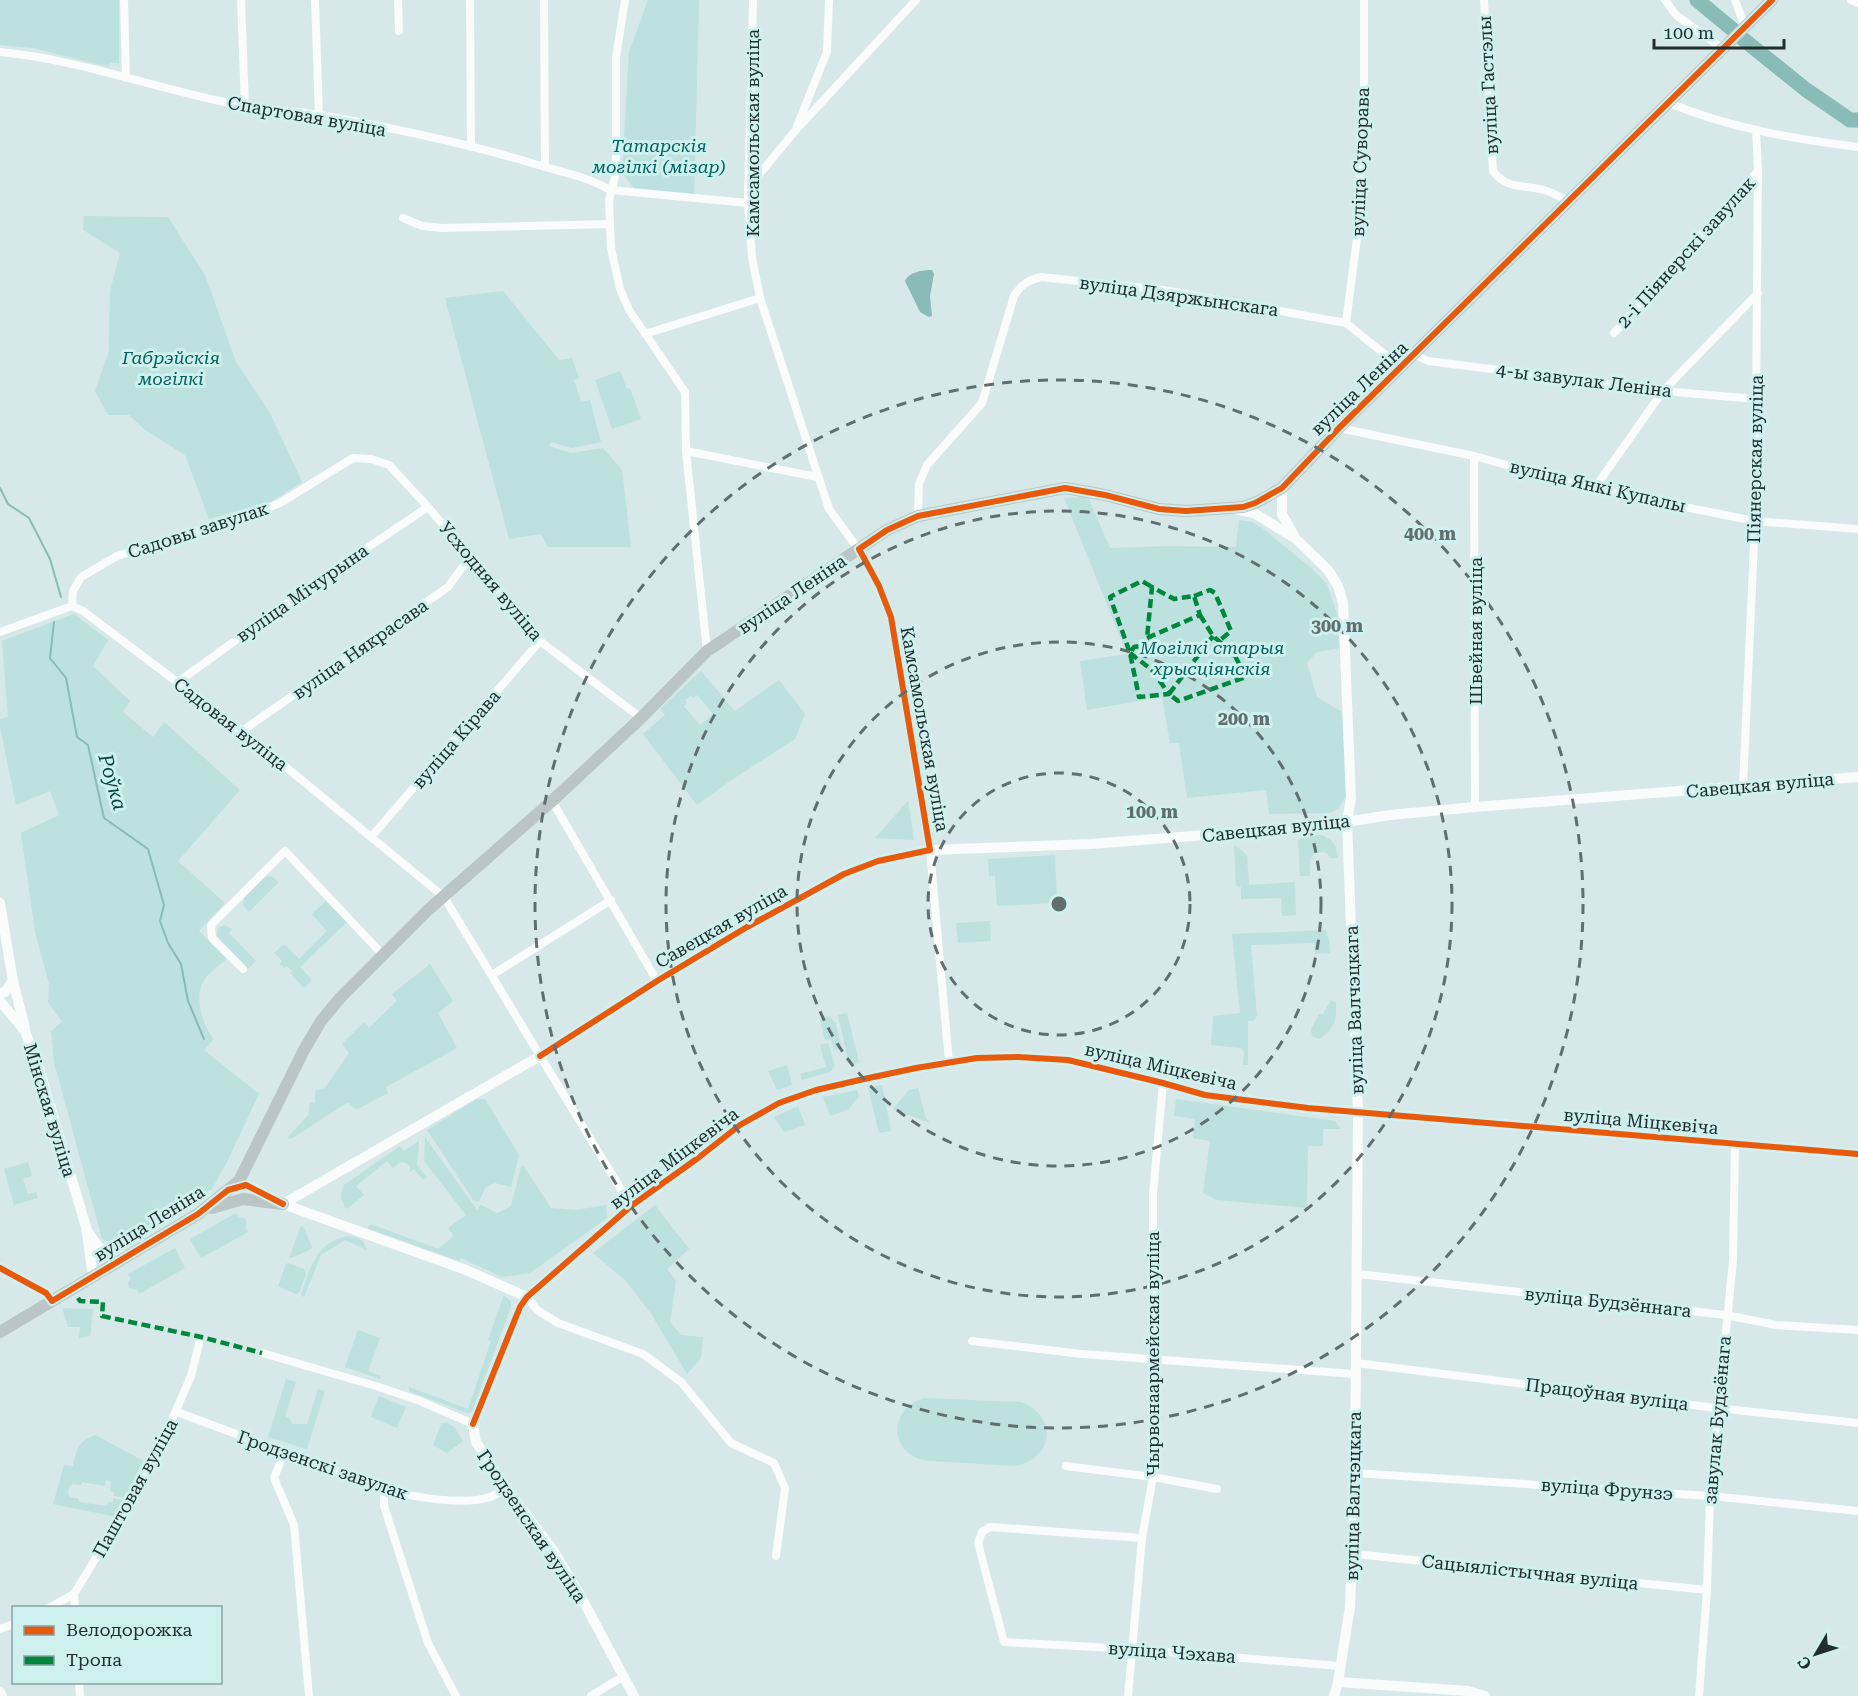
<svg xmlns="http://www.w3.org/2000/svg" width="1858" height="1696" viewBox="0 0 1858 1696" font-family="'Roboto Serif',serif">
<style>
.green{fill:#bde1de;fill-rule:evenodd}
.water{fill:#89bbb8}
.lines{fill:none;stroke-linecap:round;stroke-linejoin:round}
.stream{stroke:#89bbb8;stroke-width:2}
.river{stroke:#89bbb8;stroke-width:15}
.minor{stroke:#f9fcfb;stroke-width:8}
.tertiary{stroke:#f9fcfb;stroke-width:10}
.primary{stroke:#b9c6c5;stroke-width:12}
.quiet{stroke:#00873e;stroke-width:4.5;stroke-dasharray:9 4.5;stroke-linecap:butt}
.cycleway-casing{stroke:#cef0ee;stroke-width:10}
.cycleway{stroke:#e8590c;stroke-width:6}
.ring{fill:none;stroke:#606f6e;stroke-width:3;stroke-dasharray:10 8}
.labels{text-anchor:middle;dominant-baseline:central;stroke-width:6;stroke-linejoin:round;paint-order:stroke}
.street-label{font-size:18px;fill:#212e2d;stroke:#cef0ee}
.park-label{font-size:18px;font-style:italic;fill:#02625f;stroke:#cef0ee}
.water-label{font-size:20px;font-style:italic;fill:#074442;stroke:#cef0ee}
.centre{fill:#606f6e;stroke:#cef0ee;stroke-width:3}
.ring-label{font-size:18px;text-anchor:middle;font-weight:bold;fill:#606f6e;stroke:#cef0ee;stroke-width:6;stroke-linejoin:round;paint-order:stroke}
</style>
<rect width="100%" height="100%" fill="#d6e8e7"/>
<g class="green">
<path d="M0 0H119V63H110L109 67 33 48 0 45Z"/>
<path d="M648 0H699L694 197 637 192 622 173 629 52Z"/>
<path d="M84 216 168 217 205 275 236 362 270 413 302 482 271 502 209 519 185 455 145 430 129 415H108L95 391 109 351 110 291 120 253 83 230Z"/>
<path d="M503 291 559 360 572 358 579 378 574 380 581 402 590 400 601 442 572 448 551 442 549 446 571 453 603 448 622 470 631 547H548L541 534 509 539 445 298Z"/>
<path d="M620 371 627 389 630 388 641 419 612 429 595 380Z"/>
<path d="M1088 497 1110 548 1165 546 1236 547 1239 520 1252 522 1261 527 1311 568 1327 584 1338 617 1340 648 1317 652 1307 663 1317 697 1342 712 1346 796 1338 809 1330 813 1269 814 1266 790 1187 798 1179 743H1170L1162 697 1087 710 1080 661 1127 654 1064 498Z"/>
<path d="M74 614 108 640 93 666 130 701 123 712 153 737 164 722 240 790 178 861 225 903 199 931 227 959C220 965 208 973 203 982 194 997 203 1027 214 1039L204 1050 259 1094 226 1164 212 1189 116 1244 102 1239 54 1062 51 1031 62 1022 48 1002 49 984 35 932 21 833 59 815 50 791 16 805 0 727V719L8 717 2 641Z"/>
<path d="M701 671 735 711 779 680 805 714 795 739 730 781 697 805 643 734 665 715 660 709ZM697 695 713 714 700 725 684 706 687 703 685 700 691 696 693 698Z"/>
<path d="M908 801 914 840 875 838Z"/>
<path d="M1322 835C1334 841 1337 845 1338 858H1329L1328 854 1324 852 1314 853 1310 861V876H1300L1298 841 1301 837Z"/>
<path d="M1234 844 1247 855 1249 885 1295 882 1296 915 1282 916 1281 898 1241 899V887L1236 886Z"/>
<path d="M1055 855 1057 903 997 906 995 876H989L988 859Z"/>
<path d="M271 876 279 882 249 912 243 905 244 898 264 877Z"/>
<path d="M326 901 347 922 300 967 312 980 304 988 290 973 292 971 287 966 284 968 280 964 282 961 274 953 284 944 299 959 327 931 312 914Z"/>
<path d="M990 921 991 941 958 943 956 923Z"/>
<path d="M224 925 232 929 229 933 256 961 248 969 217 936 218 928Z"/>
<path d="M1326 930 1329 940 1330 953 1315 954 1314 943 1251 945 1257 1016 1253 1021H1248V1065H1243L1244 1053 1241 1048 1211 1045 1213 1016 1240 1013 1232 934Z"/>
<path d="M430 964 453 1001 438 1013 457 1048 386 1087 388 1093 356 1110 348 1102 291 1139 287 1138 309 1114 310 1103 315 1102V1091L325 1088 349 1053 342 1044 364 1022 369 1028 397 1001 392 994Z"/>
<path d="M1331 1000 1336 1003C1337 1020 1334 1030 1319 1039L1312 1036 1311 1029 1319 1014H1323Z"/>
<path d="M847 1013 859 1063 849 1065 838 1015Z"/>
<path d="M829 1016 836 1024 842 1048 834 1050 831 1039 825 1040 820 1019Z"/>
<path d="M828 1043 835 1066 830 1072 802 1080 800 1074 826 1067 820 1045Z"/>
<path d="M787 1065 792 1085 777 1090 768 1071Z"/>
<path d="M882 1085 891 1131 879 1133 868 1088Z"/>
<path d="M918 1088 926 1118 930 1123 893 1109 909 1090Z"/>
<path d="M857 1090 859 1096 849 1109 830 1116 823 1097Z"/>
<path d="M477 1099H485L519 1155 511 1187 495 1183 485 1188 479 1202 473 1200 427 1130Z"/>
<path d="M1176 1099 1335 1121 1341 1129H1323V1146H1308L1307 1208 1217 1200 1203 1193 1210 1141 1193 1138 1195 1119 1174 1116Z"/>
<path d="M798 1106 805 1125 784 1132 774 1117Z"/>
<path d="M425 1137 477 1210 481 1205 497 1213 511 1206 521 1167 523 1165 551 1208 576 1210 606 1205 607 1218 530 1273 502 1277 461 1258 459 1261 367 1228 371 1224 438 1249 454 1236 448 1228 466 1215 424 1161Z"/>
<path d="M419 1141 417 1165 427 1177 423 1180 414 1169 410 1172V1166L406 1163 400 1162 393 1168 387 1161 356 1186 364 1195 347 1209C340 1200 340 1195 344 1185L400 1146 404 1151Z"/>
<path d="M28 1162 32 1176 23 1179 28 1194 36 1192 38 1198 14 1205 4 1169Z"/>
<path d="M655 1205 689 1249 667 1269 676 1281 670 1322 681 1335 703 1337 701 1358 687 1374 652 1315 626 1281 593 1253Z"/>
<path d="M236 1213 239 1217 246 1219 247 1224 245 1227 248 1232 201 1258 190 1239Z"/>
<path d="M301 1226 304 1228 312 1247 311 1249 291 1258H289Z"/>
<path d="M352 1236 362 1240 367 1250 345 1240 321 1255 304 1297 302 1296 301 1294C312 1266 316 1239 352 1236Z"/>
<path d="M175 1248 185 1268 139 1294 136 1289 129 1288 128 1282 131 1279 128 1274Z"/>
<path d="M288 1263 304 1269 306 1274 299 1293 295 1294 278 1286 286 1264Z"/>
<path d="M504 1295 511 1302V1307L472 1412 467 1413 409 1391V1387L468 1409 491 1341 488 1340Z"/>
<path d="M62 1308 93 1309 90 1336 79 1338 80 1327H68Z"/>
<path d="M358 1330 380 1338 368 1371 381 1376 380 1379 345 1367Z"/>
<path d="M286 1379 296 1382 285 1417 290 1419 292 1424H307L318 1389 325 1391 307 1449 268 1437Z"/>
<path d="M379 1396 406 1407 397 1428 371 1417Z"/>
<path d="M925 1398 1021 1402C1058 1416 1054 1458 1016 1466L930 1461C889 1458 886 1408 925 1398Z"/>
<path d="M446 1422 454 1427 463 1441 447 1453 433 1445 441 1424Z"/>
<path d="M95 1435 144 1461 126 1498 114 1496V1492L110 1491 111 1481 106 1480 105 1486 82 1482 81 1485 73 1484 69 1487 68 1493 70 1497 79 1499V1502L107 1506 108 1502H113V1498L125 1501 117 1517 53 1504 64 1465 73 1466C76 1450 78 1441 95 1435Z"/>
</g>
<path class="water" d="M932 270 934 274 930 296 932 316 929 317 920 312 905 281C909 272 922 270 932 270Z"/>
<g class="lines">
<g class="stream">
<path d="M0 488 8 504 29 518 50 559 61 597"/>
<path d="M54 622 50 658 66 678 77 737 88 745 104 818 148 849 164 905 160 921 168 943 181 964 188 1001 204 1039"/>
</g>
<g class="river">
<path d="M1697 0 1732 29"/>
<path d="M1743 39 1805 89 1850 120H1858"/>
</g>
<g class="minor">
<path d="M124 0 126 78"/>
<path d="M241 0 245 106"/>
<path d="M315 0 319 115"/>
<path d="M398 0 399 31"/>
<path d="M470 0 471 147"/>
<path d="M544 0 545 167"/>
<path d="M625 0 616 57V172L609 201 611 248 620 289 629 310 685 392 686 451 707 651"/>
<path d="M753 0 748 203 752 257 760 298 829 509 867 561 891 617 930 850 949 1062"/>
<path d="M1484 0 1493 171C1508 191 1526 184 1547 191 1554 193 1562 198 1569 202"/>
<path d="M1665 0 1676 15 1723 49"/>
<path d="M1735 0 1745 27"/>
<path d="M1851 0 1858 3"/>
<path d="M0 52C83 60 162 91 244 106 269 110 295 111 321 115 393 128 467 143 538 165 562 172 588 177 610 190L748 203"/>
<path d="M1669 103C1729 128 1794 139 1858 147"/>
<path d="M797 126 827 52 829 0"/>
<path d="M748 188 795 131 916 0"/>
<path d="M403 218 422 226 443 228 609 224"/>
<path d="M1346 323 1358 230 1364 93V0"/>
<path d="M1614 333 1758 171"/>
<path d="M645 334 760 298"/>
<path d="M1416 355 1428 361 1663 391 1755 399"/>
<path d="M1339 428 1474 456 1594 489 1755 521 1858 529"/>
<path d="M686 451 817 477"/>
<path d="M1474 456 1475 807"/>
<path d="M1594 489 1663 391 1758 293"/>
<path d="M918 516 919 484 927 465 982 403 1014 296C1021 285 1028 280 1041 277L1163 290 1346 323 1402 368"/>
<path d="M72 606 73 591 81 577 117 556 263 510 280 503 353 458 371 459 389 465 428 507 540 641 641 718"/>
<path d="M0 632 72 606 83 611 242 731 444 897 631 1206"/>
<path d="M178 682 315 583 428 507"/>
<path d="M242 731 448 587 469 558"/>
<path d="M1743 787 1755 521 1758 170 1756 130"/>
<path d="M552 801 657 981"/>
<path d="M372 836 540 641"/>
<path d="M243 969 212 938 211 925 285 851 384 956"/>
<path d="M492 975 611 900"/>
<path d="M1358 1274 1726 1315 1776 1325 1858 1330"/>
<path d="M527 1297 537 1310 558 1323 643 1354 681 1382 731 1443 774 1463 785 1488 776 1556"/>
<path d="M972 1341 1082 1354 1355 1374"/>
<path d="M262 1353 379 1387 420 1401 473 1424"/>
<path d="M1356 1363 1717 1408 1858 1423"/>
<path d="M177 1412 384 1489C411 1497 464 1506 490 1497 496 1495 502 1491 507 1489"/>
<path d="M284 1453 274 1478 294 1525 309 1696"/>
<path d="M1066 1466 1153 1477 1217 1489"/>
<path d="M1355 1473 1710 1496 1858 1511"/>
<path d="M384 1489V1506L428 1643 456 1696"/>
<path d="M1142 1538 990 1527 982 1532 978 1543 1004 1642 1133 1649 1340 1666"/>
<path d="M1354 1554 1707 1590"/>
<path d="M74 1594 75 1608"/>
<path d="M49 1608 74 1594 152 1465 191 1376 199 1344"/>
<path d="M0 1629 14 1624"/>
<path d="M79 1682 80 1696"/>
<path d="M591 1696 622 1677"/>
<path d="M1128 1696 1142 1538 1153 1477V1194L1163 1083"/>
<path d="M1699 1696 1707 1590 1710 1496 1733 1260 1735 1145"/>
</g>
<g class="tertiary">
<path d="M1282 488V514L1296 539 1328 570 1338 586 1343 603 1351 799 1347 821 1358 1112 1355 1473 1350 1607 1338 1682 1334 1696"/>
<path d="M1235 509 1254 513 1293 537"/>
<path d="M0 903 13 981 25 1028"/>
<path d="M0 993 5 992 13 981"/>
<path d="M0 1001 25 1031 37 1062 86 1227 93 1277"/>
<path d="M239 1181 283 1204 466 1270 527 1297"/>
<path d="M283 1204 540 1056 657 981 747 927 844 874 878 861 930 850 1091 844 1321 826 1390 815 1475 807 1858 777"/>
<path d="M87 1230C100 1251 102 1255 127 1255"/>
<path d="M0 1268 46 1293 52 1301"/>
<path d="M1338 1682 1468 1691 1485 1696"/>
<path d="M0 1692 2 1696"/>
<path d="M634 1696 579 1593 553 1550 507 1489 476 1442 473 1424 520 1307 527 1297 631 1206 698 1158 740 1125 779 1103 816 1090 864 1079 916 1068 977 1058 1018 1057 1068 1060 1163 1083 1205 1095 1308 1108 1858 1154"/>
</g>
<g class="primary">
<path d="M212 1208 243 1199 283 1204"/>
<path d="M0 1332 198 1214 239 1181 304 1050 321 1021 340 998 428 910 552 801 641 718 707 651 887 530 918 516 1065 488 1105 495 1159 509 1186 511 1243 507 1255 503 1282 488 1339 428 1772 0"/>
</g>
<g class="quiet">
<path d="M1194 596 1210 590 1215 593 1231 631 1219 641"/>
<path d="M1200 615 1213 636 1234 654 1246 677 1178 701 1169 694 1213 636"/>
<path d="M1147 638 1200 615 1194 596 1174 599 1152 587 1147 638 1146 645 1134 647 1130 653 1110 597 1142 581 1152 587"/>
<path d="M1130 653 1152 670 1169 694 1139 697Z"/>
<path d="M78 1298 80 1301 103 1302 102 1316 201 1337 262 1353"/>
</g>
<g class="cycleway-casing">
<g id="cycleway">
<path d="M540 1056 657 981 747 927 844 874 878 861 930 850 891 617 879 586 859 549 887 530 918 516 1065 488 1105 495 1159 509 1186 511 1243 507 1255 503 1282 488 1339 428 1772 0"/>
<path d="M0 1268 46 1293 52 1301 198 1214 228 1190 246 1185 283 1204"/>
<path d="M473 1424 520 1307 527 1297 631 1206 698 1158 740 1125 779 1103 816 1090 864 1079 916 1068 977 1058 1018 1057 1068 1060 1163 1083 1205 1095 1308 1108 1858 1154"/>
</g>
</g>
<use href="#cycleway" class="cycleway"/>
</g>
<g class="ring">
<circle cx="1059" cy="904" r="131"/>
<circle cx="1059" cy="904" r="262"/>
<circle cx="1059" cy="904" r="393"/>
<circle cx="1059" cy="904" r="524"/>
</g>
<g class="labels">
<g class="street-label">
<text transform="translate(1488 85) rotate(-93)">вуліца Гастэлы</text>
<text transform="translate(307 116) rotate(10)">Спартовая вуліца</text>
<text transform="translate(752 133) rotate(-90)">Камсамольская вуліца</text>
<text transform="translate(1360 162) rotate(-88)">вуліца Суворава</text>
<text transform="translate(1686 252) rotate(-48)">2-і Піянерскі завулак</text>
<text transform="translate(1179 296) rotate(8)">вуліца Дзяржынскага</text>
<text transform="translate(1584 380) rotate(7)">4-ы завулак Леніна</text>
<text transform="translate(1359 388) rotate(-44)">вуліца Леніна</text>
<text transform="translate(1755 459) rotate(-89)">Піянерская вуліца</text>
<text transform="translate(1598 486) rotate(13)">вуліца Янкі Купалы</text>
<text transform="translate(198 530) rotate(-18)">Садовы завулак</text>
<text transform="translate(491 581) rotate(50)">Усходняя вуліца</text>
<text transform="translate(302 593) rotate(-35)">вуліца Мічурына</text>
<text transform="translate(792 594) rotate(-34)">вуліца Леніна</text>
<text transform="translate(1475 631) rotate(-90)">Швейная вуліца</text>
<text transform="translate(360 649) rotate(-35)">вуліца Някрасава</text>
<text transform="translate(231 724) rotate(38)">Садовая вуліца</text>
<text transform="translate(925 729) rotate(80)">Камсамольская вуліца</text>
<text transform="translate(456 739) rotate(-49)">вуліца Кірава</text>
<text transform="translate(1760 785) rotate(-5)">Савецкая вуліца</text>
<text transform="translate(1276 828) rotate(-6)">Савецкая вуліца</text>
<text transform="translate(721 926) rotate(-30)">Савецкая вуліца</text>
<text transform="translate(1354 1010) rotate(-92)">вуліца Валчэцкага</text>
<text transform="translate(1161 1066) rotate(13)">вуліца Міцкевіча</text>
<text transform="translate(50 1110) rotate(73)">Мінская вуліца</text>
<text transform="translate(1641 1121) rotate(5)">вуліца Міцкевіча</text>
<text transform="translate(674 1158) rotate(-37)">вуліца Міцкевіча</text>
<text transform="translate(149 1223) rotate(-32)">вуліца Леніна</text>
<text transform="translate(1608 1302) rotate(6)">вуліца Будзённага</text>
<text transform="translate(1152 1354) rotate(-90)">Чырвонаармейская вуліца</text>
<text transform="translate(1607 1394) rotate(7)">Працоўная вуліца</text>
<text transform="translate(1717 1420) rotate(-85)">завулак Будзёнага</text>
<text transform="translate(323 1465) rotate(19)">Гродзенскі завулак</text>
<text transform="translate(135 1488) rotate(-61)">Паштовая вуліца</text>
<text transform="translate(1607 1489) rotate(4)">вуліца Фрунзэ</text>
<text transform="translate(1353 1496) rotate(-89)">вуліца Валчэцкага</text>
<text transform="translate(532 1526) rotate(56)">Гродзенская вуліца</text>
<text transform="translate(1530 1572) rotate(6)">Сацыялістычная вуліца</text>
<text transform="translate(1172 1652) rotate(4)">вуліца Чэхава</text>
</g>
<g class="park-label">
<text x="659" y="145">Татарскія<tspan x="659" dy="21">могілкі (мізар)</tspan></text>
<text x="171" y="357">Габрэйскія<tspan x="171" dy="21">могілкі</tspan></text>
<text x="1212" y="647">Могілкі старыя<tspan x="1212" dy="21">хрысціянскія</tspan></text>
</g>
<g class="water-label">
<text transform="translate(113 782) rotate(74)">Роўка</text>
</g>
</g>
<circle cx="1059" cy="904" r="9" class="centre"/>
<g class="ring-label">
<text x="1430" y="540">400 m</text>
<text x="1337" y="632">300 m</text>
<text x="1244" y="725">200 m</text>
<text x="1152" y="818">100 m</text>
</g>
<rect x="12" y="1606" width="210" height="78" fill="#cef0ee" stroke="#89a2a1" stroke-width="1.5"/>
<rect x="24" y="1626" width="30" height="9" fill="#e8590c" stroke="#89a2a1" stroke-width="1.5"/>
<text x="66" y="1636" font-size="18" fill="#212e2d">Велодорожка</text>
<rect x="24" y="1656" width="30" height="9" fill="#00873e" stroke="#89a2a1" stroke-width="1.5"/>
<text x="66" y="1666" font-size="18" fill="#212e2d">Тропа</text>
<g transform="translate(1816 1654) rotate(231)" stroke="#cef0ee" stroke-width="4.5" paint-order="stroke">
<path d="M0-4.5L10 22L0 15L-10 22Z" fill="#212e2d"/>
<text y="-9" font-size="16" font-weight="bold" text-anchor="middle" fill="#212e2d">С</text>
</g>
<path d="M1654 39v9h130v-9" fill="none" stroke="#212e2d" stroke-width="3"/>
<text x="1663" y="39" font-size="18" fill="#212e2d" stroke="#cef0ee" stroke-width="4.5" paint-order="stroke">100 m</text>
</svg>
